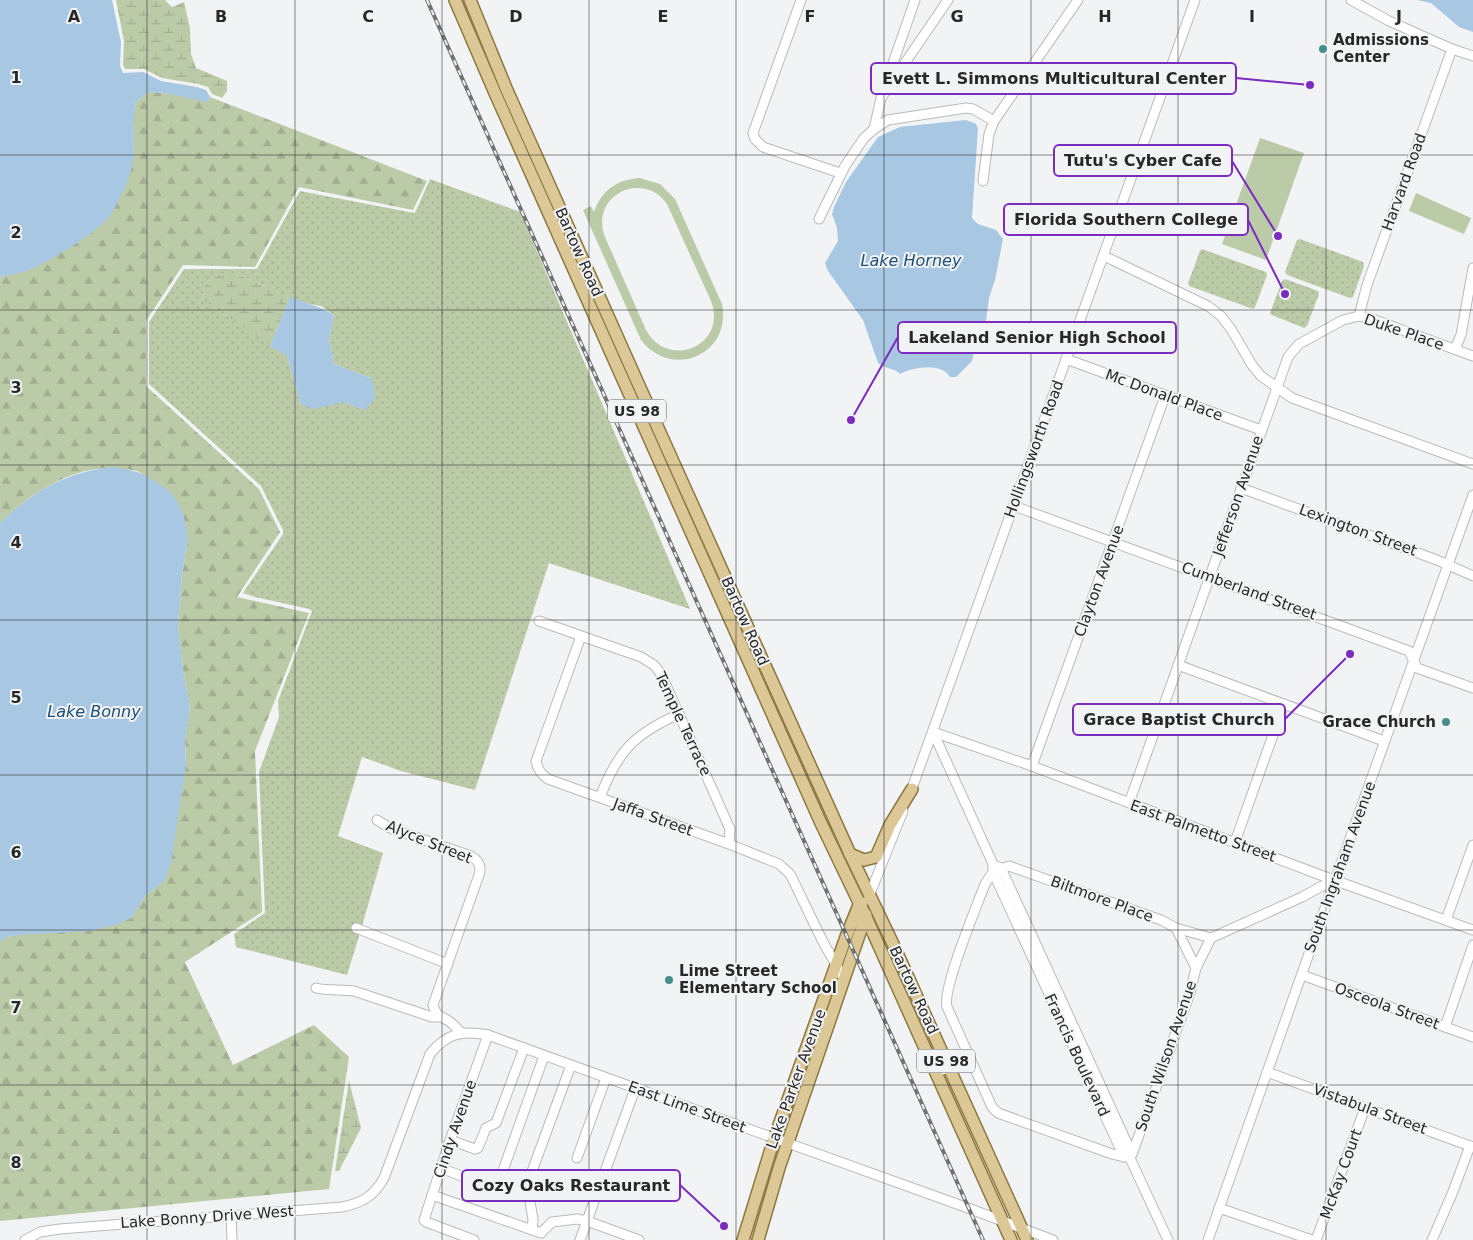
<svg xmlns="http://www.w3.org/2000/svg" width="1473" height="1240" viewBox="0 0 1473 1240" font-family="'DejaVu Sans',sans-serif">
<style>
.green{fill:#bbcba8;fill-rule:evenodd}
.forest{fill:url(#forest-firs)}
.wetland{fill:url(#wetland-marsh)}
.park{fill:url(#park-dots);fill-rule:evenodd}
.water{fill:#a7c7e2}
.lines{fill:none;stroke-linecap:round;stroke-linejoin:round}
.minor-casing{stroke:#bababc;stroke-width:11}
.major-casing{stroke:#8d7842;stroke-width:14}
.minor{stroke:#fff;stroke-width:9}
.major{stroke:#dbc896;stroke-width:11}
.rail-casing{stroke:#717272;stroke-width:4}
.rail{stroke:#f2f3f4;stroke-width:2;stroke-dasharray:5.5;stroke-linecap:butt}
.grid{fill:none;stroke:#282828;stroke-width:1;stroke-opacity:0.55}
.poi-dot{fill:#468e8c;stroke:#f2f3f4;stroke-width:2}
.labels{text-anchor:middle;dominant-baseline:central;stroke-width:4;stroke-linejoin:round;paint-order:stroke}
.shield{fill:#f2f3f4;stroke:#656565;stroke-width:1}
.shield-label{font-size:14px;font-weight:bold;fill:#282828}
.poi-label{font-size:15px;font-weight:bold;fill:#282828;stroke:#f2f3f4;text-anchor:start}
.street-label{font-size:15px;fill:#282828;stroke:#f2f3f4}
.water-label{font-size:16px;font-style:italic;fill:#1c4f74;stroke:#f2f3f4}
.grid-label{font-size:16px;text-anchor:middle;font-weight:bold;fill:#282828;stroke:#f2f3f4;stroke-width:4;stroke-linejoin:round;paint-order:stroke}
.leader{fill:none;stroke:#7b2cbf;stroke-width:2}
.callout-dot{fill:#7b2cbf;stroke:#f2f3f4;stroke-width:2}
.callout{fill:#f2f3f4;stroke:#7b2cbf;stroke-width:2}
.callout-label{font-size:16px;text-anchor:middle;font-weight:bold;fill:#282828}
</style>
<defs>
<pattern id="forest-firs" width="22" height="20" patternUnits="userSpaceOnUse" patternTransform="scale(1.25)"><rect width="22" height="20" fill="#bbcba8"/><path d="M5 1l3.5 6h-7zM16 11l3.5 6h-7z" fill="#a1ae91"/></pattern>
<pattern id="wetland-marsh" width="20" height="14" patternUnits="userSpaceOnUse" patternTransform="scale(1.25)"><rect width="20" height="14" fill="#bbcba8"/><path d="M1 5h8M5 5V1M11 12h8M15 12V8" fill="none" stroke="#a1ae91"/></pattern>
<pattern id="park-dots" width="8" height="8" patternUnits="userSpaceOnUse" patternTransform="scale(1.25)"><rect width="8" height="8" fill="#bbcba8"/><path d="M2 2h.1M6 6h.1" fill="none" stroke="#a1ae91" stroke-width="1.8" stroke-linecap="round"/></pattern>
</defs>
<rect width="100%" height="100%" fill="#f2f3f4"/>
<g class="green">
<path d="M1260 138 1304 153 1266 260 1222 244Z"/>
<path d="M640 178 660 184 675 199 722 304C732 355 672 380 641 340L583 210 591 206 594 212C601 191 617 179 640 178ZM633 188C648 187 659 192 667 204L711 301C728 345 668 371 646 330L605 237C596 214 609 192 633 188Z"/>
<path d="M1416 193 1471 218 1464 234 1409 211Z"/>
</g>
<path class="forest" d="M148 92 165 93 208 101 210 97 427 181 413 210 299 187 255 267 183 265 146 321V386L259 489 280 532 237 597 309 613 255 751 262 912 185 962 233 1065 314 1025 349 1057 329 1189 0 1221V942L6 937 17 935 131 918 144 897 165 880 186 764 185 739 190 707 183 670 178 624 182 576 188 536C177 520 165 505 154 489 151 485 147 477 143 474 138 470 127 469 121 469 75 463 31 493 0 523V277L26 271 54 257 91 232 110 216 134 150 133 116 136 102Z"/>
<g class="wetland">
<path d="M116 0H165L172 7 184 2 190 28 191 54 196 68 227 81V91L222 98 212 94 208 87 198 84 162 78 144 69H125L123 65 124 41Z"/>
<path d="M222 273H234L290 297 270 346 203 300C204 283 206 280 222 273Z"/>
<path d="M349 1081 361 1128 339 1171H335Z"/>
</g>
<g class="park">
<path d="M430 179 520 212 690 609 549 563 475 790 401 771 362 757 338 836 383 853 362 926 354 923 351 930 360 933 347 975 236 947 234 934 265 913 259 772 279 717 278 701 312 611 309 609 255 597 243 593 283 534V530L261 486 149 384V322L184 269H257L300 191 414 213 416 211ZM222 273H234L303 303 321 306 334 315 329 337 334 364 371 378 365 410 343 402 301 405 287 356 203 300C204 283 206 280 222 273Z"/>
<path d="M1300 239 1363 262 1364 266 1353 297 1350 298 1287 275 1285 272 1297 240Z"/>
<path d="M1202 249 1266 272 1267 275 1255 307 1253 309 1189 286 1188 283 1200 251Z"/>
<path d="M1285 279 1318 291 1319 294 1307 326 1304 328 1272 315 1270 313 1282 281Z"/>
</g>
<g class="water">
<path d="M0 0H112L121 42 120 66 123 73 143 72 161 81 197 87 206 90 210 97 208 102 165 93 148 92 136 102C130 125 138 151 130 174 127 184 115 208 110 216 95 234 48 263 26 271 18 274 9 275 0 277Z"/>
<path d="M1417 0H1473V32L1459 27 1431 3Z"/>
<path d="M966 120 976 124 978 128 972 218 978 224 996 230 1003 239 995 280 989 298 986 320 980 329 983 334 978 348 974 352 972 361 956 377H950C942 362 912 367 900 374 895 368 885 369 878 363L863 320 828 271 825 263 838 241 837 228 832 214 834 207 846 182 878 137 900 127Z"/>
<path d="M290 297C306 304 318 305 334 315L329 337 334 364 371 378C376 393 378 398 365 410L343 402 314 409 301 405 287 356 270 346Z"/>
<path d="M113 467 130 470 143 474 168 490 178 502 184 517 188 536 182 576 178 624 183 670 190 707 185 739 186 764 171 863 165 880 144 897 131 918 118 924 90 931 17 935 6 937 0 942V523C33 491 66 472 113 467Z"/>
</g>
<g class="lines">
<g class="minor-casing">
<g id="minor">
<path d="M801 0 753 133 755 139 763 147 840 173"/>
<path d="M1351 0 1389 21 1452 49 1473 56"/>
<path d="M885 86 915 0"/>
<path d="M994 121 1078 0"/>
<path d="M874 129 881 98 948 0"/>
<path d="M819 219 845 166 864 138 874 129 888 120 966 108 973 109 994 121 989 134 983 181"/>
<path d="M1104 256 1208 306 1221 316 1231 329 1252 365 1261 376 1292 398 1473 464"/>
<path d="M1359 316 1367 285 1452 49"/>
<path d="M1455 349 1461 335 1473 268"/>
<path d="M1066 359 1261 430"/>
<path d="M1241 488 1437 560 1473 576"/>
<path d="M1014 506 1409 651 1417 668 1473 688"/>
<path d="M539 621 641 657 654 665 661 674 730 829 729 844"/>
<path d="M581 636 536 761C538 770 541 774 548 779L729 844 779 864 790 874 795 884 822 940 844 979"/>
<path d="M1178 665 1384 741"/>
<path d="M933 732 1032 766 1331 879 1473 930"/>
<path d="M933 732 993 864V872L1124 1157"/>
<path d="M1032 766 1165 396"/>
<path d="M910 794 1195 0"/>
<path d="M600 797C618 751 634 734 679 714"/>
<path d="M1129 803 1288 357 1299 344 1343 320 1359 316 1375 320 1473 356"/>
<path d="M377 820 390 828 471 856C478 860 482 866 479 875L433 1005C436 1016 440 1016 449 1021 453 1024 457 1029 461 1032"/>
<path d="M1235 842 1284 704"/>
<path d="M996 866 1001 868 1132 1154"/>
<path d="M869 896 903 811"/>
<path d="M1446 920 1473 845"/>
<path d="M356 928 448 964"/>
<path d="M1196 968 1211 938"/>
<path d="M1302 975 1473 1037"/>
<path d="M316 988C328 991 341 989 354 991L432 1017H439"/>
<path d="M1445 1027 1473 945"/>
<path d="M1267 1072 1473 1147"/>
<path d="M936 1073 969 1058"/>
<path d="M450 1140 475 1149 478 1148 486 1128 496 1123 524 1048"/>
<path d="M1129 1155 1132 1154 1138 1138 1190 993 1196 968 1176 928"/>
<path d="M1129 1156 1168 1240"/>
<path d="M1124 1157 1112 1154 998 1113 992 1107 947 1007C942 988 977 906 985 884L993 872 1009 866 1161 920 1176 928 1211 938 1302 897 1335 879"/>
<path d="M577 1158 606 1078"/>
<path d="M441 1168 494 1189 500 1186 527 1194"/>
<path d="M555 1179 597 1195"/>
<path d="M497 1187 544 1056"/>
<path d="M432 1195 541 1233 552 1222 577 1219 587 1221 639 1240"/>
<path d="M1219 1208 1312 1240"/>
<path d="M231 1215 232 1240"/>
<path d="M532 1230 533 1219 527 1185 571 1065"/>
<path d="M25 1240 40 1232 60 1229 342 1207C362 1203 374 1196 384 1178L430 1054C447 1033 462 1030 488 1035L968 1208 1053 1240"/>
<path d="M474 1240 426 1222 424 1220 450 1140 488 1035"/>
<path d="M580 1240 635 1089"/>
<path d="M1208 1240 1319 925 1473 495"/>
<path d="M1316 1240 1365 1108"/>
<path d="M1432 1240 1452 1194 1470 1146"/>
</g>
</g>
<g class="major-casing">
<g id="major">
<path d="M455 0 495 93 820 821 866 917 1011 1240"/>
<path d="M470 0 506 88 671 457 850 854 893 944 1027 1240"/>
<path d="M850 854 864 860 876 857 890 825 912 789"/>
<path d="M743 1240 774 1139 846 937 859 905 862 903"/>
<path d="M758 1240 779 1168 866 915"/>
</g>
</g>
<use href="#minor" class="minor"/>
<use href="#major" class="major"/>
<g class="rail-casing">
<path id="rail" d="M427 0 983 1240"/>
</g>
<use href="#rail" class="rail"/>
</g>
<path class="grid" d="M147 0V1240M295 0V1240M442 0V1240M589 0V1240M736 0V1240M884 0V1240M1031 0V1240M1178 0V1240M1326 0V1240M0 155H1473M0 310H1473M0 465H1473M0 620H1473M0 775H1473M0 930H1473M0 1085H1473"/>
<g class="poi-dot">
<circle cx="1323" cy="49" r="5"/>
<circle cx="1446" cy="722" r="5"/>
<circle cx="669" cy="980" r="5"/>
</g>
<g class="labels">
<g class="shield">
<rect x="608" y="399.5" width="58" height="23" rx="4"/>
<rect x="917" y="1049.5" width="58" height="23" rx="4"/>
</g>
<g class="shield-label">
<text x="637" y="411">US 98</text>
<text x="946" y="1061">US 98</text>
</g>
<g class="poi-label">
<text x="1333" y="40">Admissions<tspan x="1333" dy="17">Center</tspan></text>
<text x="1436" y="722" text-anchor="end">Grace Church</text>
<text x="679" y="971">Lime Street<tspan x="679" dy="17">Elementary School</tspan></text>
</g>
<g class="street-label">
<text transform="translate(1404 182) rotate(-70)">Harvard Road</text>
<text transform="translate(579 252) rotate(66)">Bartow Road</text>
<text transform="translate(1404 332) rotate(19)">Duke Place</text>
<text transform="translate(1164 395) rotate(20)">Mc Donald Place</text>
<text transform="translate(1034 449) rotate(-70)">Hollingsworth Road</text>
<text transform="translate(1238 496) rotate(-71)">Jefferson Avenue</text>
<text transform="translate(1358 530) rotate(20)">Lexington Street</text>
<text transform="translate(1099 581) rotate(-70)">Clayton Avenue</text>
<text transform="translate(1249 591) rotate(20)">Cumberland Street</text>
<text transform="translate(745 621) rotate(66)">Bartow Road</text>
<text transform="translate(683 724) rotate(65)">Temple Terrace</text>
<text transform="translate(653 817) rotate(20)">Jaffa Street</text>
<text transform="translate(1203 831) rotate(20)">East Palmetto Street</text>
<text transform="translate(429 842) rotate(22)">Alyce Street</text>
<text transform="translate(1340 867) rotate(-70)">South Ingraham Avenue</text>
<text transform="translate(1102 899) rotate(20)">Biltmore Place</text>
<text transform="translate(914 990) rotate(65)">Bartow Road</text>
<text transform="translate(1387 1006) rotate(20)">Osceola Street</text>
<text transform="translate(1077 1055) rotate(65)">Francis Boulevard</text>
<text transform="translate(1166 1056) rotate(-71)">South Wilson Avenue</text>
<text transform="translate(796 1079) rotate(-70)">Lake Parker Avenue</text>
<text transform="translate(687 1107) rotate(20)">East Lime Street</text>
<text transform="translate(1370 1109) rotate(20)">Vistabula Street</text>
<text transform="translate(455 1129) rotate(-71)">Cindy Avenue</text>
<text transform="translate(1341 1174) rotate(-70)">McKay Court</text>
<text transform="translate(207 1217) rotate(-4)">Lake Bonny Drive West</text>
</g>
<g class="water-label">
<text x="911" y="260">Lake Horney</text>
<text x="94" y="711">Lake Bonny</text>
</g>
</g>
<g class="grid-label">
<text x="74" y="22">A</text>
<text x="221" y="22">B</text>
<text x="368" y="22">C</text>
<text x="516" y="22">D</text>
<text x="663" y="22">E</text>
<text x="810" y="22">F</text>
<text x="957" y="22">G</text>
<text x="1105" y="22">H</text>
<text x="1252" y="22">I</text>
<text x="1399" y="22">J</text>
<text x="16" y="83">1</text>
<text x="16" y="238">2</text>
<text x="16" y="393">3</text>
<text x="16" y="548">4</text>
<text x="16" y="703">5</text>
<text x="16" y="858">6</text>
<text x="16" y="1013">7</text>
<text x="16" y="1168">8</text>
</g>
<path class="leader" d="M1310 85L1236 78M1278 236L1232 161M1285 294L1248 220M851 420L898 337M1350 654L1285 719M724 1226L680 1185"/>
<g class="callout-dot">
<circle cx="1310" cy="85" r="5"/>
<circle cx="1278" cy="236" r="5"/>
<circle cx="1285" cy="294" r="5"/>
<circle cx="851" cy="420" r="5"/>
<circle cx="1350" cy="654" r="5"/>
<circle cx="724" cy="1226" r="5"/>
</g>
<g class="callout">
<rect x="871" y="63" width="365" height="31" rx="5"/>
<rect x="1054" y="145" width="178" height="31" rx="5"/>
<rect x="1004" y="204" width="244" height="31" rx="5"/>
<rect x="898" y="322" width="278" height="31" rx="5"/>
<rect x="1073" y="704" width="212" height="31" rx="5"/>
<rect x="462" y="1170" width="218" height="31" rx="5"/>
</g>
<g class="callout-label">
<text x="1054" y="84">Evett L. Simmons Multicultural Center</text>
<text x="1143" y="166">Tutu's Cyber Cafe</text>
<text x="1126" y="225">Florida Southern College</text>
<text x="1037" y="343">Lakeland Senior High School</text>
<text x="1179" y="725">Grace Baptist Church</text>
<text x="571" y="1191">Cozy Oaks Restaurant</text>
</g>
</svg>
